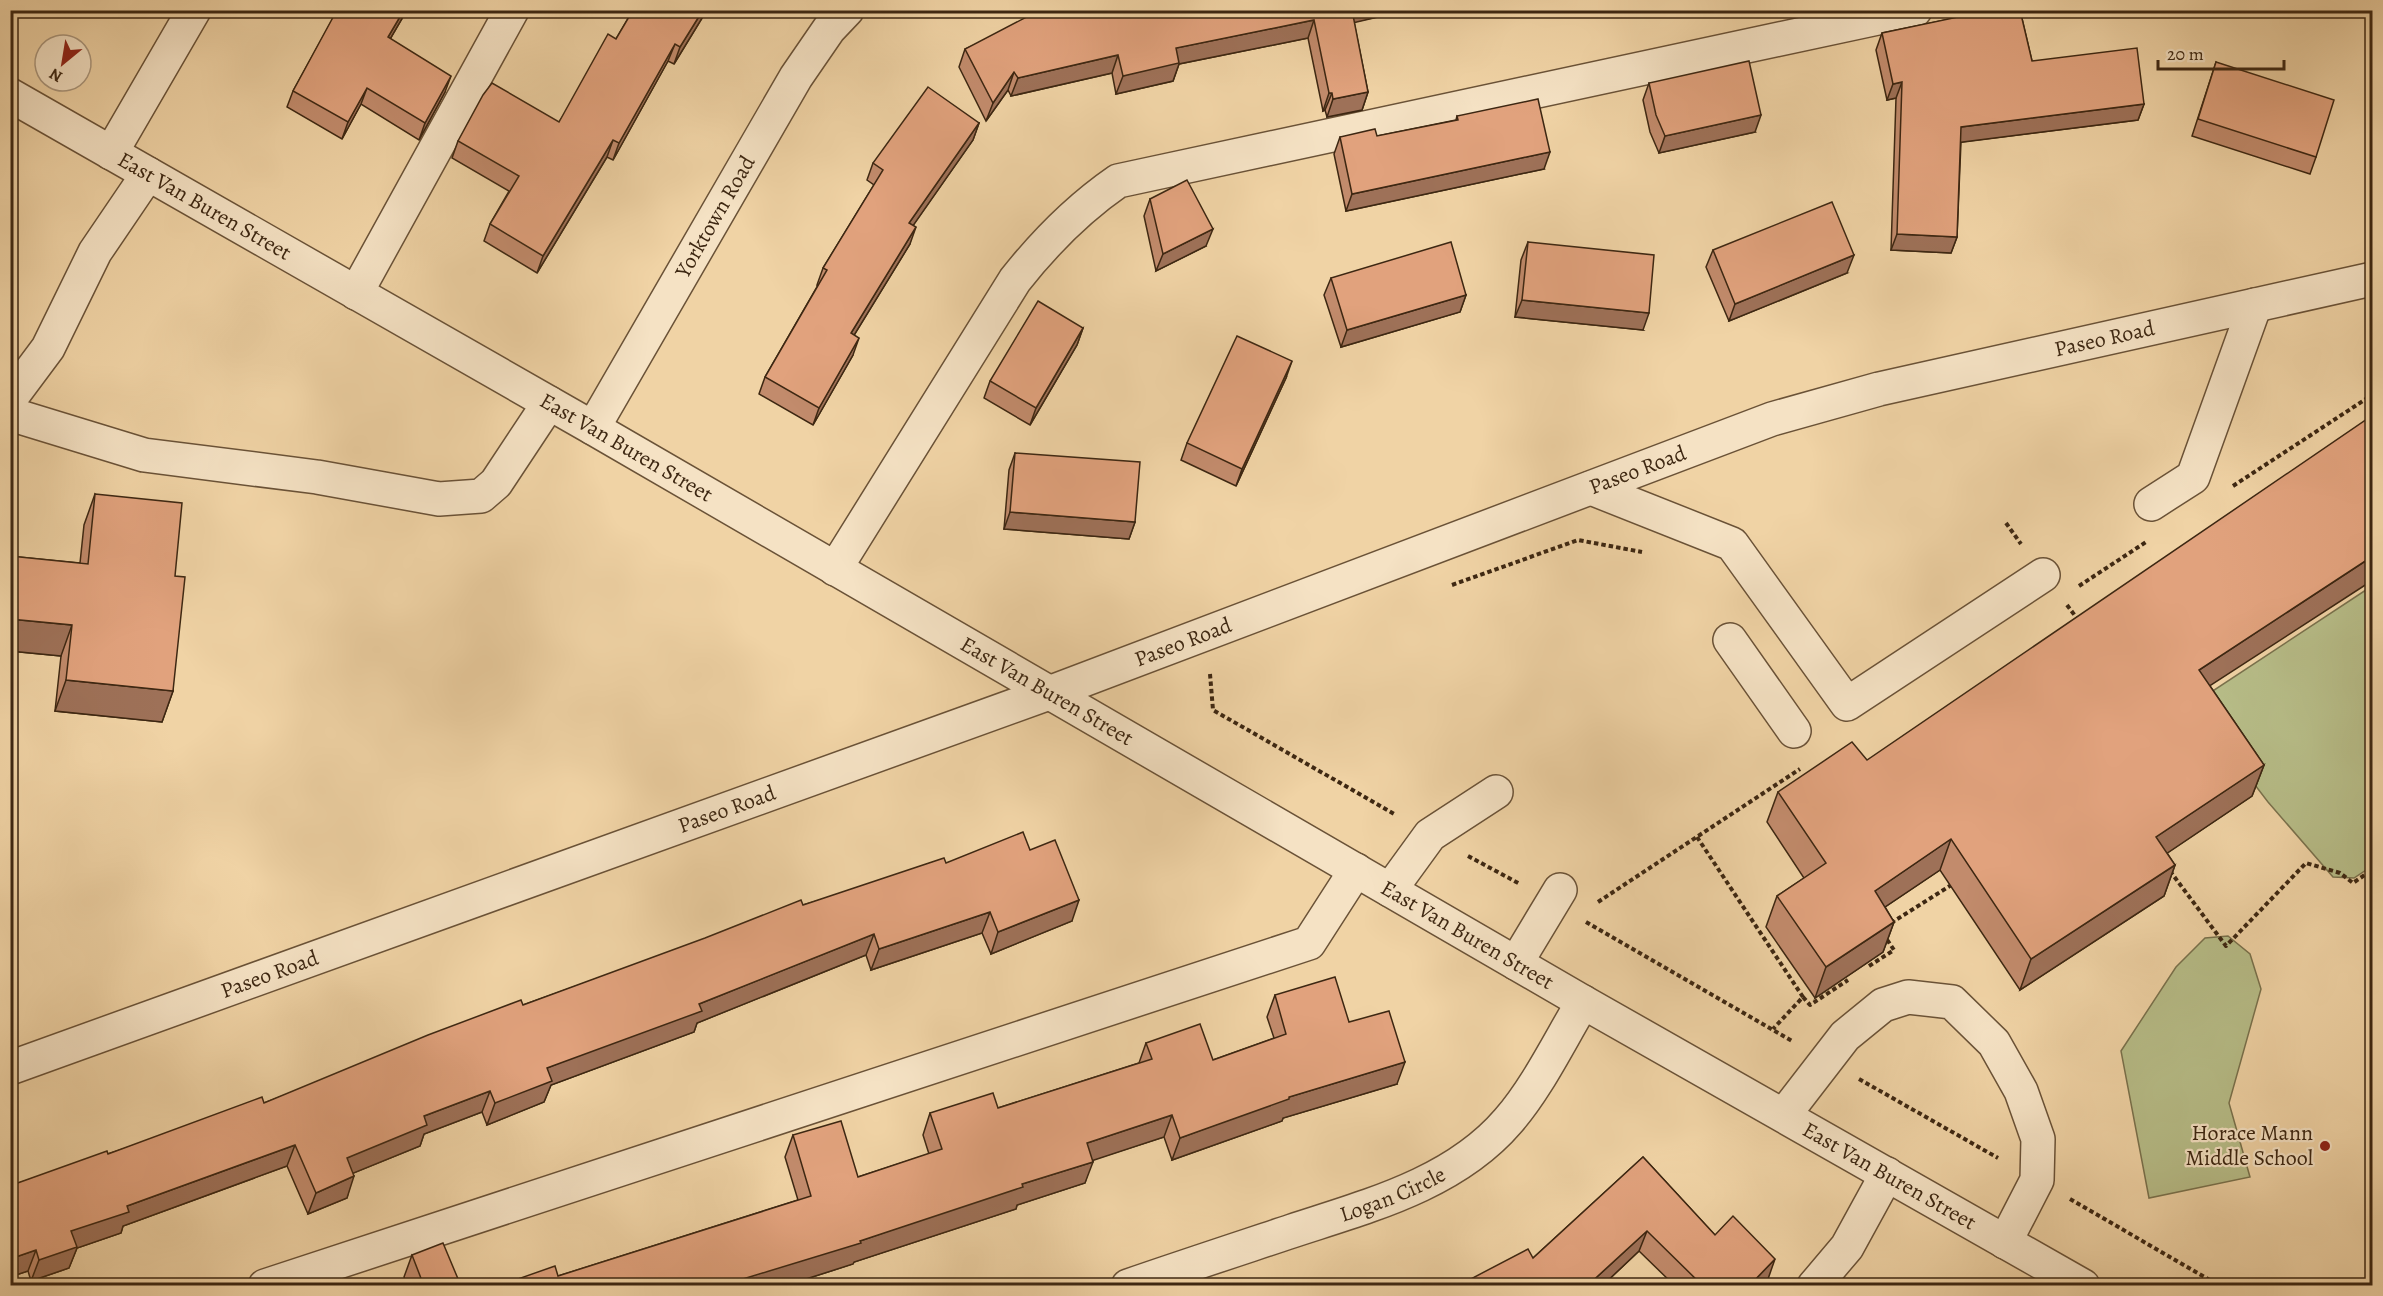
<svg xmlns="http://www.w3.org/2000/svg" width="2383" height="1296" viewBox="0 0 2383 1296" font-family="Alegreya,serif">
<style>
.green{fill:#b7bd88;stroke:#7a724d;stroke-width:1.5}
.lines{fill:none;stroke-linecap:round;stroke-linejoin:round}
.minor-casing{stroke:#6a5237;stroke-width:36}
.path{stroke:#3d2712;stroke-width:4;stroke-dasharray:4.5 3;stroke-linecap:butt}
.minor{stroke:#f5e2c4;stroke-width:33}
.wall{fill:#c28b6c;stroke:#3d2712;stroke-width:1.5}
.shaded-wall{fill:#9e7158;stroke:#3d2712;stroke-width:1.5}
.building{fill:#e1a27d;stroke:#3d2712;stroke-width:1.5}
.poi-dot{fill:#8f2418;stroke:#f5e2c4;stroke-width:2}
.labels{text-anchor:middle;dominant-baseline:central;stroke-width:4.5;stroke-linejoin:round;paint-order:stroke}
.street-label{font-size:22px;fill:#3d2712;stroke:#f5e2c4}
.poi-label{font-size:22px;fill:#3d2712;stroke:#f5e2c4;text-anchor:end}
</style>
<rect width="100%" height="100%" fill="#f0d3a5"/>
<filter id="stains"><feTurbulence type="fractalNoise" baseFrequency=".00333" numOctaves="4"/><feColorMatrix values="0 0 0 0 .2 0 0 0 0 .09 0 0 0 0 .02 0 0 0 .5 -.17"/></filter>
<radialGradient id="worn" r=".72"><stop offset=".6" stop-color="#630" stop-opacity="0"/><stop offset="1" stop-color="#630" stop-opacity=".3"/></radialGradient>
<g class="green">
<path d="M2372 586V866L2354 878 2333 877 2268 802 2193 704Z"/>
<path d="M2228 936 2250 954 2261 989 2229 1103 2250 1177 2149 1198 2121 1051 2176 967 2205 938Z"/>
</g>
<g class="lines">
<g class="minor-casing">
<g id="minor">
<path id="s1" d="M10 95 593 428 1583 1002 2083 1286"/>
<path d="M111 153 194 10"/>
<path d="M356 293 512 10"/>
<path d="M10 399 48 348 95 252 148 174"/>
<path d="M10 414 144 455 317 477 439 499 481 496 496 483 549 403"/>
<path id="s2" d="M593 428 796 77 829 29 847 10"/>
<path d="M1591 488 1732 544 1847 704 2043 575"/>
<path d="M2151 504 2193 477 2255 305"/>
<path d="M835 569 1015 280C1045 242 1079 208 1118 181L1915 10"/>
<path d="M1730 640 1794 731"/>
<path d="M1390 890 1430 835 1496 792"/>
<path d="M1516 963 1560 890"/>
<path id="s3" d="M10 1068 1049 693 1772 419 1879 389 2372 279"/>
<path d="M1784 1115 1845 1036 1883 1005 1908 997 1952 1002 1994 1043 2021 1091 2038 1139 2037 1180 2005 1242"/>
<path d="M265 1286 1309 943 1356 870"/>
<path id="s4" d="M1128 1286C1183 1267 1238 1249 1292 1231 1368 1206 1454 1184 1508 1121 1537 1088 1560 1040 1583 1002"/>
<path d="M1814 1286 1847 1247 1887 1174"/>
</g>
</g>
<g class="path">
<path d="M2233 486 2372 395"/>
<path d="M2006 523 2021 544"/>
<path d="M1452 585 1578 540 1642 552"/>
<path d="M2079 586 2146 542"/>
<path d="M2067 605 2079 621"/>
<path d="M1210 674 1213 710 1396 815"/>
<path d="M1697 837 1803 997 1773 1029"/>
<path d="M1468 856 1520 884"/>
<path d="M2170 871 2226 946 2306 863 2340 873 2353 883 2372 870"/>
<path d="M1598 902 1800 769"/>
<path d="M1586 922 1792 1041"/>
<path d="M1891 923 1953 884"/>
<path d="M1869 966 1894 950 1886 938"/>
<path d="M1803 997 1810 1005 1848 980"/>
<path d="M1859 1079 1998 1158"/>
<path d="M2070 1199 2220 1286"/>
</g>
<use href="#minor" class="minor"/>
</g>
<g class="wall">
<path d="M332 10H407L390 39 445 92 419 140 361 104 342 139 287 107 293 91 336 13Z"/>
<path d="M633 10H707L674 64 668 61 613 160 607 157 537 273 484 241 490 224 509 191 452 158 458 141 559 122 616 39Z"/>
<path d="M1060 10H1408L1354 22 1368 92 1362 110 1327 117 1325 110 1323 111 1308 38 1179 64 1173 81 1116 94 1112 73 1011 96 1008 90 986 121 959 67 965 49 1048 13Z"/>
<path d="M1980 10H2020L2032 61 2144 104 2138 120 1961 142 1957 237 1951 253 1891 250 1896 98 1887 100 1876 50 1882 33 1979 13Z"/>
<path d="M2216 62 2316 157 2310 174 2192 136Z"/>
<path d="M1649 83 1755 132 1659 153 1650 132 1643 100Z"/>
<path d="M1457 116 1544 169 1346 211 1334 154 1340 137 1377 136 1456 120Z"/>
<path d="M979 123 973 140 913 225 910 244 854 335 853 355 813 425 759 394 765 377 818 285H817L823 268 874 185 867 180 873 163Z"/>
<path d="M1150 199 1206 246 1156 271 1144 216Z"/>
<path d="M1528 242 1643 330 1515 317 1521 260Z"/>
<path d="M1713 250 1847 273 1729 321 1706 267Z"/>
<path d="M1331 278 1466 295 1460 312 1341 347 1324 295Z"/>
<path d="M1083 328 1077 345 1030 425 984 398 990 381Z"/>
<path d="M1286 378 1236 486 1181 460 1187 443Z"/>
<path d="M1015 453 1135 522 1129 539 1004 529 1009 470Z"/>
<path d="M95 494 175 576 173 691 162 722 55 711 61 656 10 651V556L80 563 84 525Z"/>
<path d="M2210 686 2264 765 2252 796 2167 853 2175 865 2164 896 2020 990 1940 870 1885 907 1894 922 1883 952 1815 998 1766 927 1777 896 1804 878 1767 822 1778 792Z"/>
<path d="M1030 850 1072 921 991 954 982 933 871 970 866 955 697 1023 694 1032 551 1085 544 1102 487 1125 482 1112 424 1134 420 1146 353 1173 347 1198 308 1214 287 1166 123 1226 121 1233 77 1248 69 1268 31 1281 28 1271 10 1277V1189L12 1185 264 1103 523 1005 803 905 946 863Z"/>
<path d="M1275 995 1349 1022 1397 1084 1283 1118 1282 1121 1172 1160 1164 1137 1092 1160 1085 1183 1017 1205 1016 1209 854 1262 853 1264 784 1286H498L558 1276 798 1200 785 1157 793 1135 858 1177 929 1154 923 1135 930 1113 998 1108 1139 1063 1146 1043 1213 1060 1274 1038 1267 1017Z"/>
<path d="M1643 1157 1715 1235 1768 1279 1762 1286H1675L1639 1251 1602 1286H1464L1465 1282 1533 1258Z"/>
<path d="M412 1255 461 1286H407L404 1277Z"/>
</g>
<g class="shaded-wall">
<path d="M404 10H407L382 53 388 37Z"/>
<path d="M703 10H707L674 64 680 47Z"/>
<path d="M1349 10H1408L1344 25Z"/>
<path d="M1545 10H1559L1543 13Z"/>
<path d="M1314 20 1308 38 1179 64 1173 81 1116 94 1123 76 1176 48Z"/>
<path d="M675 44 668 61 613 160 619 143Z"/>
<path d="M1118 55 1112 73 1011 96 1018 78Z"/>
<path d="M1014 72 1008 90 986 121 993 103Z"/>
<path d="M451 76 445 92 419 140 425 123Z"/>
<path d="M1902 82 1896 98 1887 100 1893 84Z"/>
<path d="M367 88 361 104 342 139 348 122Z"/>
<path d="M1368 92 1362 110 1327 117 1333 99Z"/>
<path d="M1329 93H1332L1325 110 1323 111Z"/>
<path d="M2144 104 2138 120 1955 143 1961 127Z"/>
<path d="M1761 115 1755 132 1659 153 1665 136Z"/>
<path d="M979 123 973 140 903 240 909 223Z"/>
<path d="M613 140 607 157 537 273 543 256Z"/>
<path d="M1550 152 1544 169 1346 211 1352 194Z"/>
<path d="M916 227 910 244 845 350 851 333Z"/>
<path d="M1213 229 1206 246 1156 271 1163 254Z"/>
<path d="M1897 234 1957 237 1951 253 1891 250Z"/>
<path d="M1854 255 1847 273 1729 321 1735 304Z"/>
<path d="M1466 295 1460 312 1341 347 1347 330Z"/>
<path d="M1522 300 1649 313 1643 330 1515 317Z"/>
<path d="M1083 328 1077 345 1030 425 1036 408Z"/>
<path d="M859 338 853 355 813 425 819 408Z"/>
<path d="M1292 361 1286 378 1236 486 1242 469Z"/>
<path d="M1010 512 1135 522 1129 539 1004 529Z"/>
<path d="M2373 556V580L2188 700 2199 670Z"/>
<path d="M10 619 72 625 61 656 10 651Z"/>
<path d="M66 680 173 691 162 722 55 711Z"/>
<path d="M2264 765 2252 796 2145 868 2156 837Z"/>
<path d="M1951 839 1940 870 1864 921 1875 891Z"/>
<path d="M2175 865 2164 896 2020 990 2031 959Z"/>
<path d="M1079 900 1072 921 991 954 998 932Z"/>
<path d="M990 912 982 933 871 970 879 949Z"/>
<path d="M1894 922 1883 952 1815 998 1826 967Z"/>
<path d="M874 934 866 955 697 1023 694 1032 551 1085 544 1102 487 1125 495 1103 547 1068 699 1004Z"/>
<path d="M1405 1062 1397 1084 1283 1118 1282 1121 1172 1160 1180 1138 1289 1097Z"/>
<path d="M490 1091 482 1112 424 1134 420 1146 339 1179 347 1158 424 1116Z"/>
<path d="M1172 1115 1164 1137 1079 1165 1087 1143Z"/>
<path d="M295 1145 287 1166 123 1226 121 1233 77 1248 69 1268 31 1281 39 1260 71 1231 127 1206Z"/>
<path d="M1093 1162 1085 1183 1017 1205 1016 1209 854 1262 853 1264 784 1286H720L860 1241 1022 1184Z"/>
<path d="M354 1176 347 1198 308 1214 316 1193Z"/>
<path d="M1647 1231 1639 1251 1602 1286H1587Z"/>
<path d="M36 1250 28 1271 10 1277V1259Z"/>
<path d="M1775 1259 1768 1279 1762 1286H1749Z"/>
</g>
<g class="building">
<path d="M337 10H404L388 37 451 76 425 123 367 88 348 122 293 91Z"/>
<path d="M633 10H703L680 47 675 44 619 143 613 140 543 256 490 224 519 176 458 141 483 95 492 83 559 122 608 34 616 39Z"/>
<path d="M1040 10H1047L1048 13 1060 10H1352L1368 92 1333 99 1332 93H1329L1314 20 1176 48 1179 63 1123 76 1118 55 1018 78 1014 72 993 103 965 49Z"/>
<path d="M1982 10H2020L2032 61 2137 48 2144 104 1961 127 1957 237 1897 234 1902 82 1893 84 1882 33 1982 12Z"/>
<path d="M1749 61 1761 115 1665 136 1656 115 1649 83Z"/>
<path d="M2216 62 2334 100 2316 157 2198 119Z"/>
<path d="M928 87 979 123 909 223 916 227 851 333 859 338 819 408 765 377 827 270 823 268 883 170 873 163Z"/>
<path d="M1538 99 1550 152 1352 194 1340 137 1375 129 1377 136 1458 120 1457 116Z"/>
<path d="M1187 180 1213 229 1163 254 1150 199Z"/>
<path d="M1832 202 1854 255 1735 304 1713 250Z"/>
<path d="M1451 242 1466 295 1347 330 1331 278Z"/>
<path d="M1528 242 1654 255 1649 313 1522 300Z"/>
<path d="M1038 301 1083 328 1036 408 990 381Z"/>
<path d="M1237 336 1292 361 1242 469 1187 443Z"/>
<path d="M2373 415V556L2199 670 2264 765 2156 837 2175 865 2031 959 1951 839 1875 891 1894 922 1826 967 1777 896 1826 863 1778 792 1852 742 1867 760Z"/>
<path d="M1015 453 1140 462 1135 522 1010 512Z"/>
<path d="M95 494 182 503 175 576 185 577 173 691 66 680 72 625 10 619V556L88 564Z"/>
<path d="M1023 832 1030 850 1055 840 1079 900 998 932 990 912 879 949 874 934 699 1004 702 1011 547 1068 552 1081 495 1103 490 1091 424 1116 427 1125 347 1158 354 1176 316 1193 295 1145 127 1206 129 1212 71 1231 77 1247 39 1260 36 1250 10 1259V1192L14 1191 12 1185 107 1151 108 1154 262 1097 264 1103 428 1035 521 1000 523 1005 705 938 801 900 803 905 944 858 946 863Z"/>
<path d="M1335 977 1349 1022 1389 1011 1405 1062 1289 1097V1099L1180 1138 1172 1115 1087 1143 1093 1162 1022 1184 1023 1187 860 1241 861 1243 720 1286H498L555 1266 558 1276 811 1196 793 1135 841 1121 858 1177 942 1149 930 1113 993 1093 998 1108 1152 1059 1146 1043 1200 1024 1213 1060 1286 1034 1275 995Z"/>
<path d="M1643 1157 1715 1235 1733 1216 1775 1259 1749 1286H1703L1647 1231 1587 1286H1467L1465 1282 1528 1249 1533 1258Z"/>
<path d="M443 1243 461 1286H424L412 1255Z"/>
</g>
<circle class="poi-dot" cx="2325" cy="1146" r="6"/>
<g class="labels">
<g class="street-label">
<text stroke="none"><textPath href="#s1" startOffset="224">East Van Buren Street</textPath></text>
<text stroke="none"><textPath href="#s2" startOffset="244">Yorktown Road</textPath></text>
<text stroke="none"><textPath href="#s3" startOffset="2220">Paseo Road</textPath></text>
<text stroke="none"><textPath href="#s1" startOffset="710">East Van Buren Street</textPath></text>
<text stroke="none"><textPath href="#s3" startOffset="1734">Paseo Road</textPath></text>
<text stroke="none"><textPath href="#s3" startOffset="1248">Paseo Road</textPath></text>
<text stroke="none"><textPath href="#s1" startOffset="1196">East Van Buren Street</textPath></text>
<text stroke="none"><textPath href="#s3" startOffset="762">Paseo Road</textPath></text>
<text stroke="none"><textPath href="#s1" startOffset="1682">East Van Buren Street</textPath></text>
<text stroke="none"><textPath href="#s3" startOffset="276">Paseo Road</textPath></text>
<text stroke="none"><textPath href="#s1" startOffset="2168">East Van Buren Street</textPath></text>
<text stroke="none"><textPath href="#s4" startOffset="280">Logan Circle</textPath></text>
</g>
<g class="poi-label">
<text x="2313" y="1133">Horace Mann<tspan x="2313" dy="25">Middle School</tspan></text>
</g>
</g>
<rect width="2383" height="1296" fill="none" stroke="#f0d3a5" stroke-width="36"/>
<rect x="12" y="12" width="2359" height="1272" fill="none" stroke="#3d2712" stroke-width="3"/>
<rect x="18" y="18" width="2347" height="1260" fill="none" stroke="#3d2712" stroke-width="1.5"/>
<g transform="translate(63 63) rotate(210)"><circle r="28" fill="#f5e2c4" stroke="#ab977d" stroke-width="1.5"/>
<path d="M0-4.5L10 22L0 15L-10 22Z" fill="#8f2418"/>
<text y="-9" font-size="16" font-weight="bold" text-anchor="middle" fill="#3d2712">N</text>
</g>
<path d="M2158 60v9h126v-9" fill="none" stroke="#3d2712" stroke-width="3"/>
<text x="2167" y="60" font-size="18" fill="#3d2712" stroke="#f5e2c4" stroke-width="4.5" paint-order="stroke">20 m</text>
<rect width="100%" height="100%" filter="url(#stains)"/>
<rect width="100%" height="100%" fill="url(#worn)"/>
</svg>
